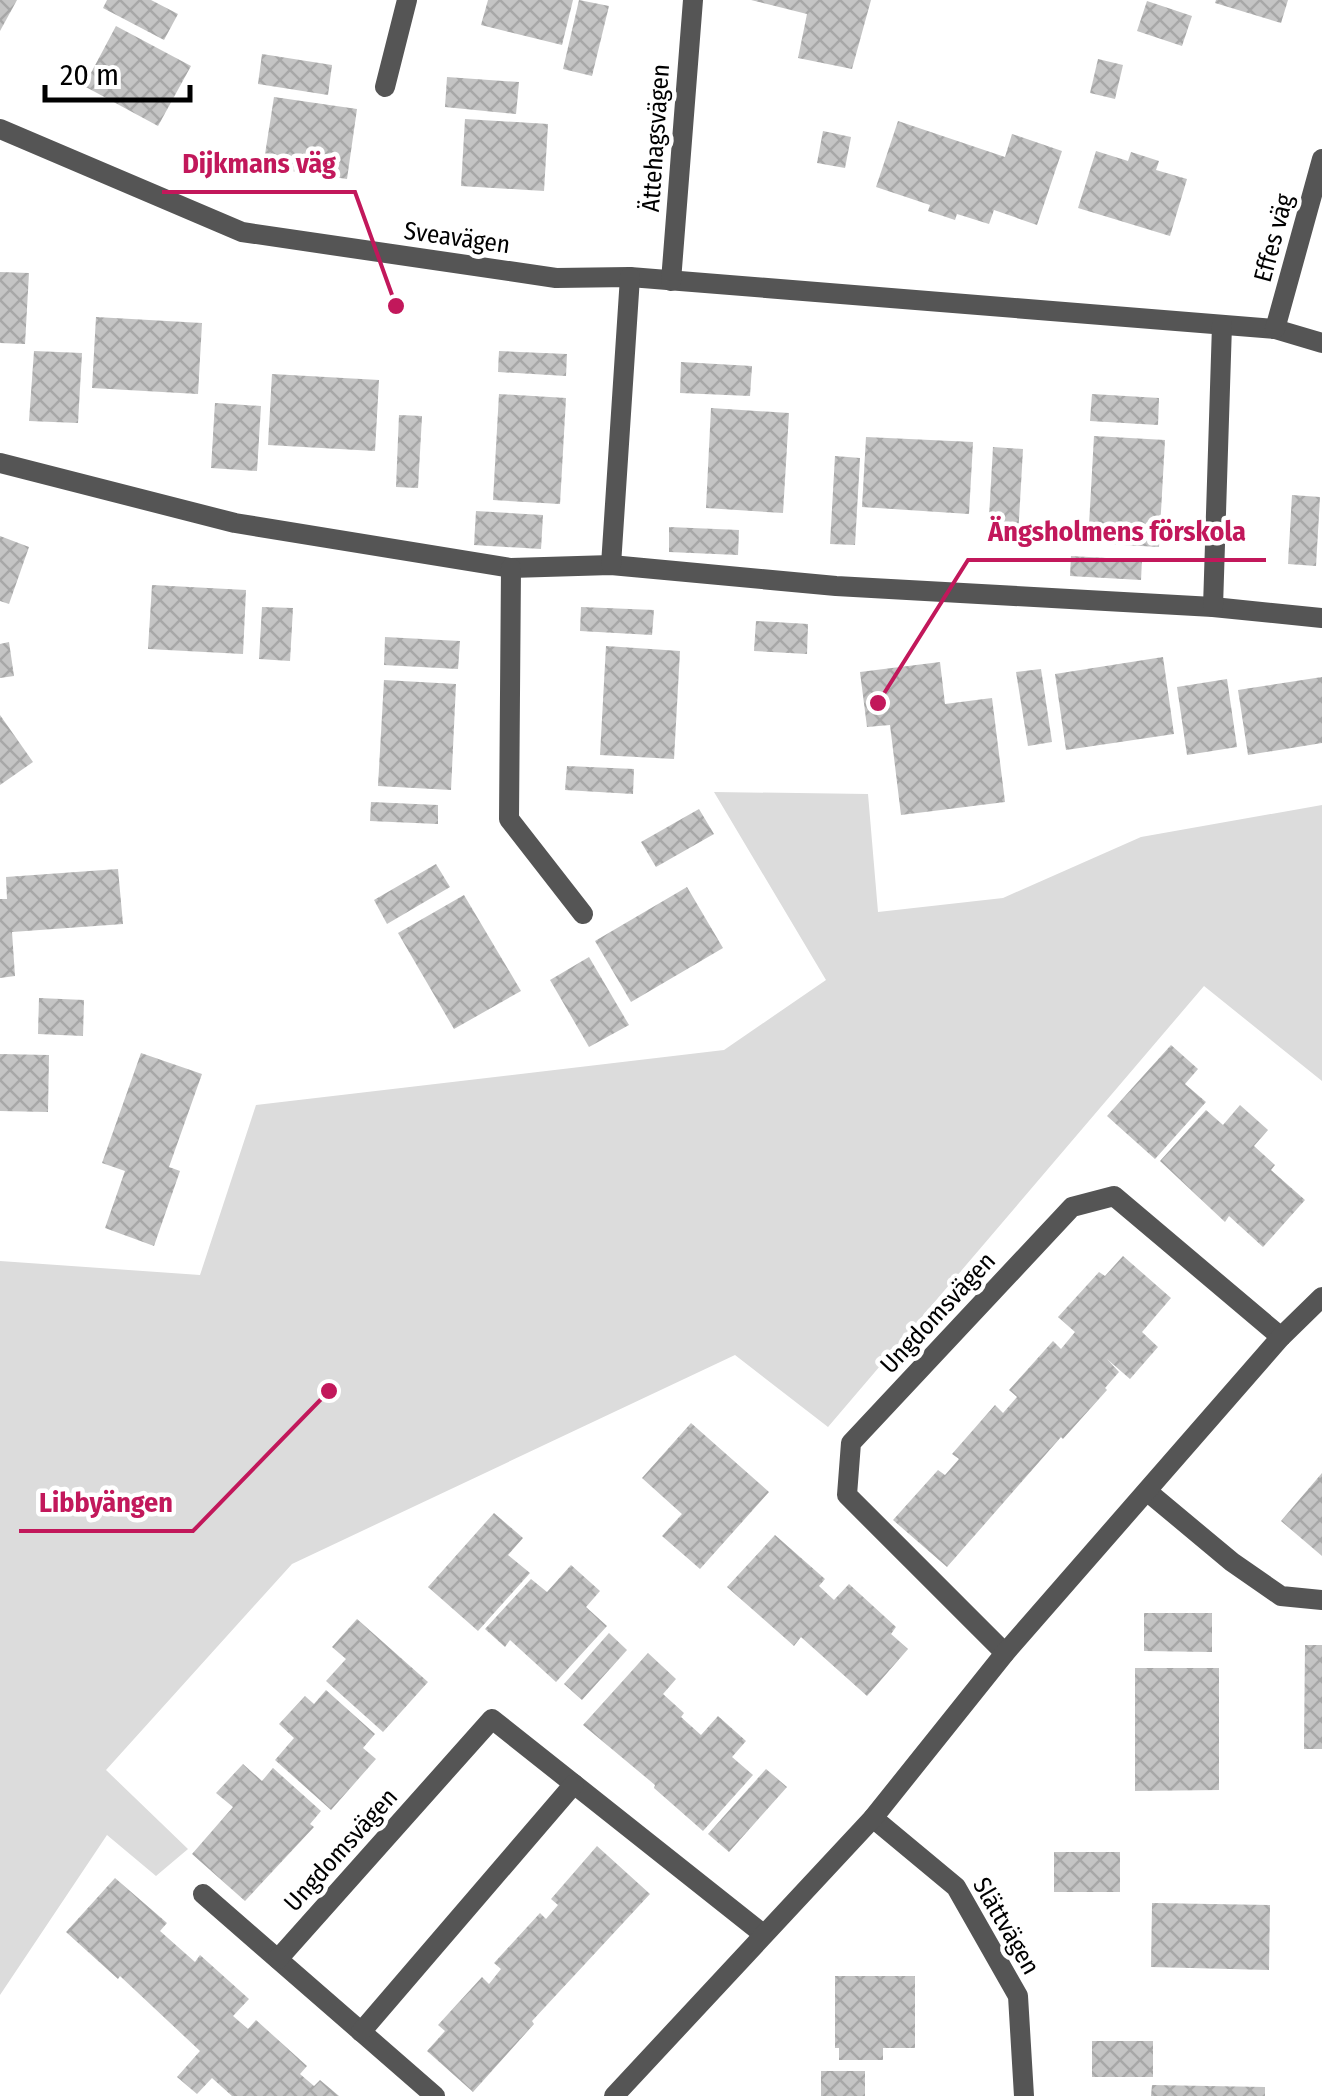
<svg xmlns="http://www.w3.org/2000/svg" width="1322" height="2096" viewBox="0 0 1322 2096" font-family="'Fira Sans Condensed',sans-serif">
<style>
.park{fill:#dcdcdc}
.building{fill:url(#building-cross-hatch)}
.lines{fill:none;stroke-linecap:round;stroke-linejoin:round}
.minor{stroke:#555;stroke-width:20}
.labels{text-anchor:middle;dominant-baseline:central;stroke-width:9;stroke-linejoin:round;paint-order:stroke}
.street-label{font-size:25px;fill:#000;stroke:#fff}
.leader{fill:none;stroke:#c2185b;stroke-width:4}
.callout-dot{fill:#c2185b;stroke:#fff;stroke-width:4}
.callout-label{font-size:28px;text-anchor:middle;font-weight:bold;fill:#c2185b;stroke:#fff;stroke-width:9;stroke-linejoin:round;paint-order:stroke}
</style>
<defs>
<pattern id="building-cross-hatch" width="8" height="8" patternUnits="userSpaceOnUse" patternTransform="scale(2.5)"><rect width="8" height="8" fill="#c4c4c4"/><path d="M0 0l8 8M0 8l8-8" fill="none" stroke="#a7a7a7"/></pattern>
</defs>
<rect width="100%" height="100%" fill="#fff"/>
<path class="park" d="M714 792 868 794 878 912 1003 898 1141 837 1322 805V1081L1204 986 828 1427 735 1355 292 1564 106 1770 188 1849 156 1876 107 1835 0 1995V1261L200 1275 256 1105 724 1050 826 980Z"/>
<g class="building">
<path d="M0 0H17L0 31Z"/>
<path d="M107 0H151L178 14 164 40 103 8Z"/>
<path d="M488 0H573L562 45 481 25Z"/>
<path d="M579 0 609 6 592 76 563 69Z"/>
<path d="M751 0H871L852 69 798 58 807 14Z"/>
<path d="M1216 0H1288L1281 23 1215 3Z"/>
<path d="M1147 1 1192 16 1182 46 1137 31Z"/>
<path d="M116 26 191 66 158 126 84 86Z"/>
<path d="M262 54 332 65 328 95 258 84Z"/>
<path d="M1098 59 1123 65 1115 99 1090 93Z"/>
<path d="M447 77 519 82 516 114 445 107Z"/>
<path d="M274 97 357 109 347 179 263 167Z"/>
<path d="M465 119 548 124 544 191 461 186Z"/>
<path d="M898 121 1005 157 1012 134 1062 151 1037 225 994 210 989 224 957 214 955 220 928 211 930 205 876 187Z"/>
<path d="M823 131 851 137 845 168 817 163Z"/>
<path d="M1096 151 1128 161 1131 152 1159 161 1156 170 1187 179 1170 236 1078 208Z"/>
<path d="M0 272 29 273 25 344 0 343Z"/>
<path d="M96 317 202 323 198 394 92 388Z"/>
<path d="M34 351 82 353 78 423 29 421Z"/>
<path d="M499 351 567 354 566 376 498 372Z"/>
<path d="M681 362 752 366 750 396 680 393Z"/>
<path d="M272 374 379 380 375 451 268 445Z"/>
<path d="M499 394 566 398 560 504 493 500Z"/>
<path d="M1092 394 1159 398 1158 425 1090 421Z"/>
<path d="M215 403 261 406 257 471 211 468Z"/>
<path d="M711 408 789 413 783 513 706 508Z"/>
<path d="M399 415 422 416 418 488 396 487Z"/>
<path d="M1094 436 1165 440 1159 547 1088 543Z"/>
<path d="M866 437 973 442 969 514 862 507Z"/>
<path d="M993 447 1023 449 1018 537 988 535Z"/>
<path d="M835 456 860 458 855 545 830 544Z"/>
<path d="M1292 495 1320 497 1316 566 1288 564Z"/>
<path d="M476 511 543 515 541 549 474 545Z"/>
<path d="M669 527 739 530 738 555 669 552Z"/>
<path d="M0 536 29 547 9 604 0 601Z"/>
<path d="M1071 556 1142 560 1141 580 1070 576Z"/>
<path d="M152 585 246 590 243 654 148 649Z"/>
<path d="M262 607 293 608 290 661 259 659Z"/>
<path d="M581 607 654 610 652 635 580 631Z"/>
<path d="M756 621 808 624 807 654 754 651Z"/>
<path d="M385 637 460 641 458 669 384 665Z"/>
<path d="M9 642 14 676 0 678V644Z"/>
<path d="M606 646 680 651 674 759 600 755Z"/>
<path d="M1163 657 1174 734 1066 750 1055 674Z"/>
<path d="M940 662 945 704 992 698 1005 802 901 815 890 725 867 727 860 672Z"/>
<path d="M1041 669 1052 742 1028 746 1016 672Z"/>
<path d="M1322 677V743L1248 755 1238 690Z"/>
<path d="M1227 679 1237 747 1187 755 1177 687Z"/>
<path d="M384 680 456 684 451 790 378 786Z"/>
<path d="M0 715 33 762 0 785Z"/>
<path d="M567 766 634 769 633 794 565 790Z"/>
<path d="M371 802 438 805V824L370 821Z"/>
<path d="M699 809 714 834 656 867 641 842Z"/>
<path d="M436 864 450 887 387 924 374 900Z"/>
<path d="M118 869 123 924 12 932 15 976 0 978V899H7L6 877Z"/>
<path d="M687 887 723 948 631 1002 595 941Z"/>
<path d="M464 895 521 991 454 1029 398 933Z"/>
<path d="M589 957 629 1025 589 1047 550 980Z"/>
<path d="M39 998 84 1000 83 1036 38 1034Z"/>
<path d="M1171 1045 1198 1069 1185 1084 1206 1102 1155 1159 1107 1116Z"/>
<path d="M141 1053 202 1074 169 1167 180 1171 154 1246 105 1228 125 1171 102 1163Z"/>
<path d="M0 1054 49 1055 48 1112 0 1111Z"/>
<path d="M1240 1105 1268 1130 1254 1146 1275 1165 1271 1170 1305 1200 1263 1247 1229 1216 1225 1222 1160 1161 1206 1110 1223 1125Z"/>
<path d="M1123 1256 1171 1298 1142 1332 1158 1347 1130 1379 1107 1359 1119 1372 1105 1388 1107 1390 1063 1439 1061 1437 947 1567 893 1520 938 1470 945 1475 959 1459 952 1454 995 1405 1003 1413 1017 1397 1009 1390 1053 1341 1061 1349 1075 1332 1058 1317 1099 1272 1105 1276Z"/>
<path d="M691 1423 769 1492 700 1569 662 1536 682 1514 642 1478Z"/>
<path d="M1322 1473V1556L1281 1521Z"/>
<path d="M494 1513 523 1538 508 1555 530 1573 478 1631 428 1587Z"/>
<path d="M775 1535 825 1579 819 1586 834 1600 849 1584 896 1627 891 1634 908 1649 867 1696 801 1637 794 1646 727 1587Z"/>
<path d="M571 1565 600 1591 586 1607 607 1626 556 1682 510 1640 505 1647 485 1629 531 1579 547 1592Z"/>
<path d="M1144 1613H1212V1652L1144 1651Z"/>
<path d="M357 1619 428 1682 383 1732 326 1681 346 1659 332 1647Z"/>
<path d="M609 1633 627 1650 582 1700 564 1684Z"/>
<path d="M1305 1645H1322V1749H1304Z"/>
<path d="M648 1653 676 1679 663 1694 684 1713 681 1717 701 1735 718 1716 746 1741 732 1757 753 1775 703 1831 654 1788 655 1785 583 1725Z"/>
<path d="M1135 1668H1219V1790L1135 1791Z"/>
<path d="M326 1690 375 1734 363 1748 376 1759 331 1810 275 1760 294 1738 279 1724 305 1696 314 1704Z"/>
<path d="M243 1764 262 1781 273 1768 321 1811 310 1824 314 1827 245 1901 192 1854 233 1807 216 1793Z"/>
<path d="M766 1769 787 1787 729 1852 708 1834Z"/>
<path d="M597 1846 650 1894 532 2021 534 2024 473 2092 427 2051 445 2031 438 2025 482 1977 489 1984 501 1969 494 1963 540 1913 546 1919 558 1905 551 1899Z"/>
<rect x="1054" y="1852" width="66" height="40"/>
<path d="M115 1878 167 1923 160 1931 195 1962 200 1955 249 1999 233 2016 248 2029 256 2020 307 2066 300 2074 314 2086 320 2080 339 2096H232L212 2078 197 2094 177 2077 200 2051 120 1976 118 1979 66 1932Z"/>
<path d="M1152 1903 1270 1905 1269 1970 1151 1967Z"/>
<path d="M835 1976H915V2048H883V2060H839V2048H835Z"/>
<rect x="1092" y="2041" width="61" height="36"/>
<rect x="821" y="2071" width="44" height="25"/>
<path d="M1152 2085 1265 2087V2096H1151Z"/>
</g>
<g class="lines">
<g class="minor">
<path d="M385 87 407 0"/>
<path d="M0 129 242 232 556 278 630 277 1275 329 1322 343"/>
<path d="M671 281 693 0"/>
<path d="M1275 329 1322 159"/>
<path d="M0 463 235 523 511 568 611 565 836 586 1213 607 1322 618"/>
<path d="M611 565 630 277"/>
<path d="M511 568 509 819 583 914"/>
<path d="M1213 607 1222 325"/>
<path d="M1148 1492 1232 1562 1281 1596 1322 1600"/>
<path d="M1005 1653 847 1495 851 1443 1072 1207 1114 1196 1281 1337"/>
<path d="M873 1818 956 1887 1018 1996 1024 2096"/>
<path d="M203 1894 435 2096"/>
<path d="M278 1959 492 1719 763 1934"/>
<path d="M361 2032 574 1784"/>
<path d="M614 2096 873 1818 1005 1653 1281 1337 1322 1297"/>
</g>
</g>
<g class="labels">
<g class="street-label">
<text transform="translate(656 138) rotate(-86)">Ättehagsvägen</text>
<text transform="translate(457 238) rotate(8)">Sveavägen</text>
<text transform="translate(1274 238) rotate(-75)">Effes väg</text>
<text transform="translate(938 1313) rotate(-47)">Ungdomsvägen</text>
<text transform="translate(341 1850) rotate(-48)">Ungdomsvägen</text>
<text transform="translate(1006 1926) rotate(60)">Slättvägen</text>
</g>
</g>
<path class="leader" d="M396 306L355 192H162M878 703L968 560H1266M329 1391L193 1531H19"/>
<g class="callout-dot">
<circle cx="396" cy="306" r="10"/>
<circle cx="878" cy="703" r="10"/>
<circle cx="329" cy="1391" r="10"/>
</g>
<g class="callout-label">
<text x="259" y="173">Dijkmans väg</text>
<text x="1117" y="541">Ängsholmens förskola</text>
<text x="106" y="1512">Libbyängen</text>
</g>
<path d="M45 85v15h145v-15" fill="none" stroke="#000000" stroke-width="5"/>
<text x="60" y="85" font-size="30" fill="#000000" stroke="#ffffff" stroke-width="8" paint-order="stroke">20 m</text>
</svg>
